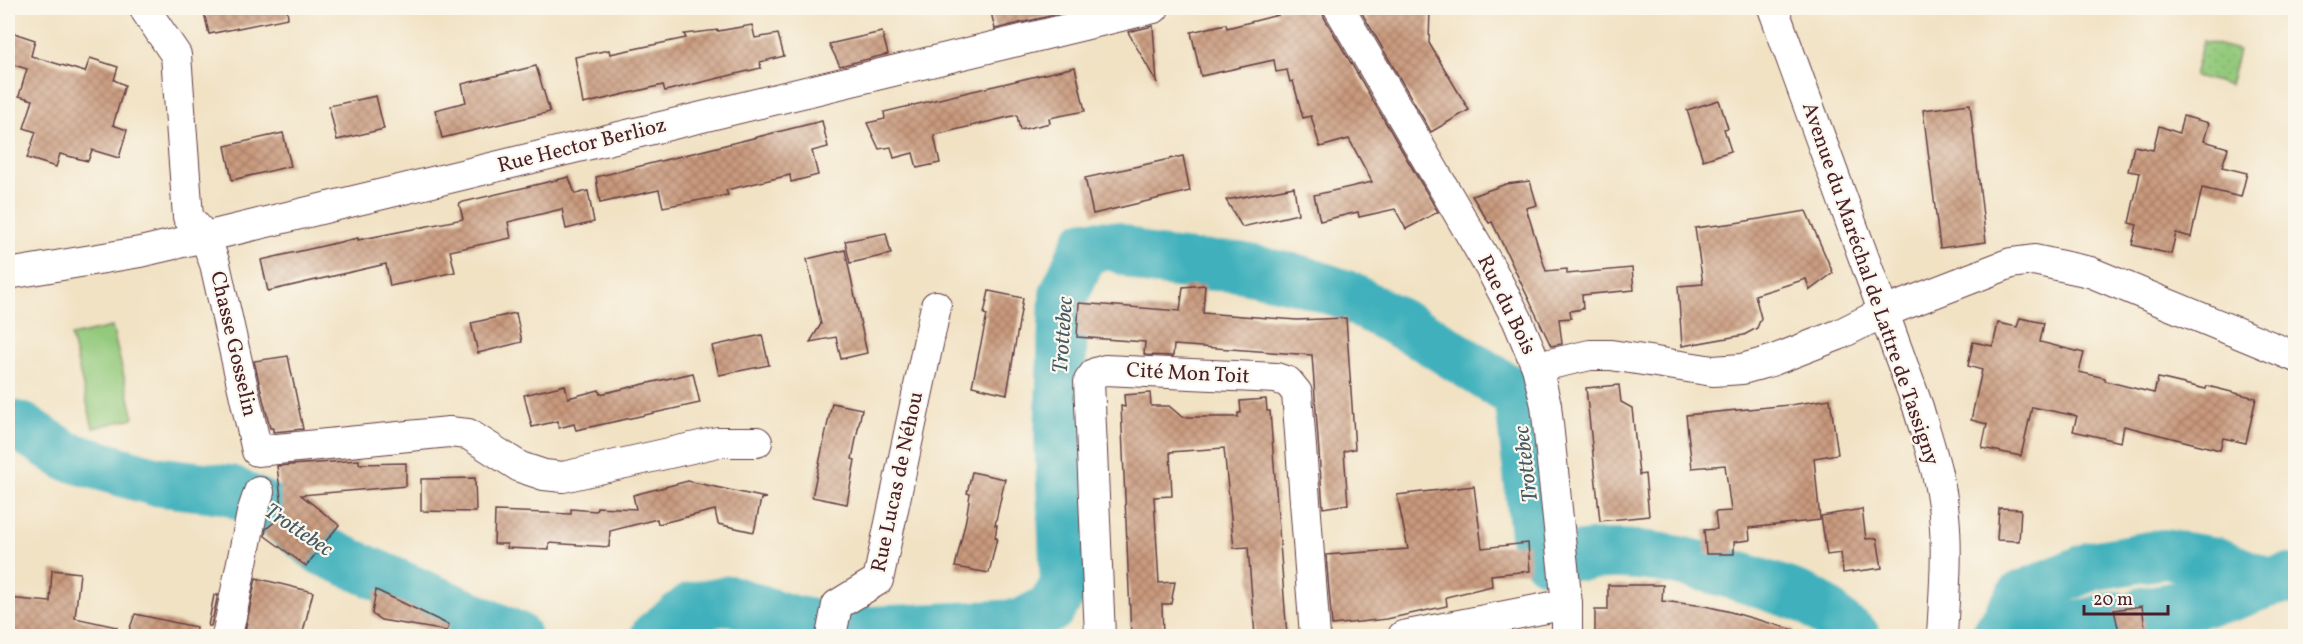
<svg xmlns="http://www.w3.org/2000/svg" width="2303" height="644" viewBox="0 0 2303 644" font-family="Vollkorn,serif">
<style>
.green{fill:url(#green-dots);stroke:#6e7453;stroke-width:1.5}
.pitch{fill:#93c97b;stroke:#6e7453;stroke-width:1.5}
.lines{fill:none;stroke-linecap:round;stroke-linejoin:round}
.river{stroke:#41b1bc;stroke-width:50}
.building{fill:url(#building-cross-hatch)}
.minor-casing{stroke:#633c42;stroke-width:32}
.minor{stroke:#fff;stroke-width:30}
.labels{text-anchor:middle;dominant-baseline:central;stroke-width:4.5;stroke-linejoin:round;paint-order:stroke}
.street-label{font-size:21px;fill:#4a1f2b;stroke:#fbf7ec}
.water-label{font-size:22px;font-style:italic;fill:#465965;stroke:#fbf7ec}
</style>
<defs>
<pattern id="green-dots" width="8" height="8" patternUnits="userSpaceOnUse" patternTransform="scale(1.5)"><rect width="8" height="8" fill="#93c97b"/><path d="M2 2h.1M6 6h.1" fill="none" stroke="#80ac6a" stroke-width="1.8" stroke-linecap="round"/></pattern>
<pattern id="building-cross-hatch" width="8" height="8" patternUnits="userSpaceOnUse" patternTransform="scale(1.5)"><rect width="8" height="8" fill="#c99a7d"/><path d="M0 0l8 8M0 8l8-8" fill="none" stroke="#a57d67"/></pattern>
</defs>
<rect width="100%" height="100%" fill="#fbf7ec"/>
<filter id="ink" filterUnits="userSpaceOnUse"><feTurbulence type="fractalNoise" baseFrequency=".0167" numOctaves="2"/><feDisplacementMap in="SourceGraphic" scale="12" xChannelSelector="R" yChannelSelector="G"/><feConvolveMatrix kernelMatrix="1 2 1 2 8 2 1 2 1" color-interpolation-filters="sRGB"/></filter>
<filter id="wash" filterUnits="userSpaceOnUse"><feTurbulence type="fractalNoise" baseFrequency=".008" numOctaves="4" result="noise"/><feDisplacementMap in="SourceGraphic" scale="24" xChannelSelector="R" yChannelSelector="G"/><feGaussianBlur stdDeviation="1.35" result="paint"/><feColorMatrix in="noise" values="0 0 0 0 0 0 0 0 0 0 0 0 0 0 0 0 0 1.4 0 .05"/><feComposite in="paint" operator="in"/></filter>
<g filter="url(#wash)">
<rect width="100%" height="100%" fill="#f1e2c4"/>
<path class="green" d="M2203 41 2239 50 2230 85 2194 76Z"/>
<path class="pitch" d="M112 327 134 418 93 428 71 336Z"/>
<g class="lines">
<g class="river">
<path d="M8 424 21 427 67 456 154 481 230 490 275 512 323 551 516 636"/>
<path d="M1582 556C1645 548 1709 566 1768 586 1782 591 1799 595 1812 602 1828 611 1839 627 1855 636"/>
<path d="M2143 612 2229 597 2267 583"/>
<path d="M655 636 692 607 730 600 788 619 850 632 1021 624 1051 608 1065 586 1059 437 1064 295 1086 245 1114 246 1150 260 1192 265 1239 267 1301 280 1346 295 1425 337 1519 396 1536 544 1547 558"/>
<path d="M1996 636 2021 596 2092 566 2163 554 2217 562 2267 583 2288 579 2296 581"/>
<path d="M2041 636 2115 616"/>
</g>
</g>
<g id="blocks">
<g class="building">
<path d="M203 8H287L288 18 209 34Z"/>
<path d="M990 8H1069L1070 11 995 29Z"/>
<path d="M1273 8H1322L1324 17 1438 212 1406 229 1395 209 1359 217 1358 212 1320 221 1314 195 1372 182 1349 139 1320 147 1311 116 1303 118 1293 81 1290 82 1287 70 1276 72 1274 60 1201 76 1191 32 1226 24 1227 28 1278 15Z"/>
<path d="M1359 8H1430L1429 43 1469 110 1431 132Z"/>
<path d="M752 25 755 38 778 34 784 56 760 62 761 68 665 91 663 85 583 104 575 57 609 50 610 54 686 38 684 34 718 30V31Z"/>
<path d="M1153 26 1157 83 1128 32Z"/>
<path d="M8 31 35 40 31 56 85 72 90 58 118 67 114 80 125 85 113 125 127 130 119 158 92 150 88 161 60 154 56 167 27 158 36 132 24 128 33 100 19 96 27 69 8 63Z"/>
<path d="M882 32 888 54 840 66 829 44Z"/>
<path d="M536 66 550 112 442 138 435 110 466 102 462 84Z"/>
<path d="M1075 67 1085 111 1049 118 1050 123 1020 130 1017 115 934 135 940 163 917 168 913 153 894 158 891 147 879 149 867 123 885 119 884 112Z"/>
<path d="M376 96 384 129 337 140 329 106Z"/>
<path d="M1719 100 1728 128 1724 129 1731 151 1703 160 1687 110Z"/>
<path d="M1970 104 1986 242 1940 248 1923 110Z"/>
<path d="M2183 116 2209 123 2204 141 2228 148 2222 167 2247 173 2241 197 2202 188 2191 237 2176 233 2171 254 2132 245 2137 225 2129 223 2140 173 2128 171 2134 146 2153 150 2159 126 2179 133Z"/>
<path d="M822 121 828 147 812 151 818 175 791 182 790 175 726 190 728 195 663 207 659 190 600 203 596 177Z"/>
<path d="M283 133 291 166 232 180 225 146Z"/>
<path d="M1183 156 1190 191 1093 214 1085 178Z"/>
<path d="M569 177 575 194 588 191 594 222 566 229 562 209 508 222 511 238 450 251 455 272 390 286 386 264 268 291 261 260 358 238V240L463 219 459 203Z"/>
<path d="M1530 181 1537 205 1526 208 1546 271 1567 269V274L1632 268 1634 290 1582 295 1583 309 1570 311 1571 318 1559 319 1562 344 1551 346 1492 222 1489 223 1472 196 1506 184Z"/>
<path d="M1294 187 1298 214 1242 227 1226 200Z"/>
<path d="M1806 211 1833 273 1810 290 1806 279 1755 295 1761 318 1757 328 1744 335 1682 346 1678 286 1703 284 1695 228 1735 223Z"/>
<path d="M886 233 891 254 850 263 845 241Z"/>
<path d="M845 250 867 353 841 359 836 337 810 342 821 324 807 259Z"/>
<path d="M1205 285 1203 313 1297 320 1346 318 1355 449 1344 451 1348 504 1323 508 1312 355 1174 345 1173 356 1146 355 1144 354 1145 342 1077 337 1079 303 1180 311 1183 287Z"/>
<path d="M989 291 1023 298 1007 394 972 386 987 315 984 314Z"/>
<path d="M516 313 522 342 478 353 471 323Z"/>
<path d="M2020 318 2044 323 2040 342 2084 353 2079 372 2105 378V381L2154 393 2158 378 2206 389 2207 386 2256 398 2246 443 2223 438 2220 450 2124 426 2121 442 2073 431 2077 416 2032 407 2021 456 1982 448 1987 424 1971 420 1982 370 1968 366 1973 342 1993 346 1998 323 2017 327Z"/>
<path d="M762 335 769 365 719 375 712 346Z"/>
<path d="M288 356 303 429 273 432V428H270L254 361Z"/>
<path d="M693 373 700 403 576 430 574 424 559 428 558 421 532 427 524 395 565 385 568 398 599 390 600 394Z"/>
<path d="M1619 385 1621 402 1632 408 1639 475 1645 474 1649 516 1600 521 1586 388Z"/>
<path d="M1150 393 1151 406H1169L1182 417H1238V413H1241L1240 401 1266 399 1267 411H1270L1287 636H1255L1248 547 1234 548 1224 448 1170 452 1172 496 1154 497 1159 583 1175 582 1171 604H1162L1163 636H1131L1121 406 1125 407 1124 395Z"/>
<path d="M1830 399 1838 454 1814 458 1820 520 1749 528 1750 540 1734 542V554H1706L1704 530 1717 529 1715 512 1731 511 1725 465 1692 468 1686 415 1790 405Z"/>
<path d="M832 403 862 409 852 459 855 460 847 504 812 497Z"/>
<path d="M359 460V464L406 463V486L301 495 339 525 306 566 265 536 266 529 283 515 277 466Z"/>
<path d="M972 472 1005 479 995 525H997L995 538H997L989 573 955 567 966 519 970 494 967 493Z"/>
<path d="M475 478 476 512 421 511V479Z"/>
<path d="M688 481 766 498 761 499 754 532 718 524 715 510 658 524 657 519 610 531 609 547 549 543V550L507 548V544H494L495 511 571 514V509L596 511 597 507 636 509 633 495Z"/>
<path d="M1474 486 1482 548 1528 543 1530 571 1491 575 1492 586 1446 597 1447 606 1387 619 1332 625 1326 555 1408 549 1397 495Z"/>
<path d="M1999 508 2021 509 2019 541 1997 540Z"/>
<path d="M1862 509 1866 539 1877 538 1882 568 1843 573 1841 553 1827 555 1821 516Z"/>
<path d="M52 570 80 573 75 618 117 627 116 636H8V598L50 602Z"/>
<path d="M256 578 313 592 302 636H244Z"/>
<path d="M1608 585H1663L1662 601 1705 606 1727 611 1794 630 1793 636H1647L1595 632V610H1608Z"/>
<path d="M376 590 449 625 447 631 381 620 372 614Z"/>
<path d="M214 595H218L211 626H208Z"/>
<path d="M2142 606 2146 636H2120L2114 610Z"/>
<path d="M135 614 196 627 195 636H127Z"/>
</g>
</g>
</g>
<g filter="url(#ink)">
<use href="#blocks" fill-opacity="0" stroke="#633c42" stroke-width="1.5"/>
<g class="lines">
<g class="minor-casing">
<g id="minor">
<path d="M148 8 146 11 176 55 188 217 205 237 215 264 257 451 449 432 468 434 520 467 544 475 563 477 718 442H757"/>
<path d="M1339 8 1492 271 1517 319 1537 367 1546 405 1567 604V636"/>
<path d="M1773 8 1918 407C1928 442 1941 478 1944 515 1948 555 1944 596 1942 636"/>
<path d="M8 274 140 252 213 235 1154 8"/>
<path d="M1537 367 1590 355H1611L1713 371 1742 369 1771 361 1838 335 1882 313 2011 263 2034 260 2090 272 2296 357"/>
<path d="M227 636 252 513 259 492"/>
<path d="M831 636 837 605 878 580 936 306"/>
<path d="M1100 636 1089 381 1095 373 1105 370 1276 378 1288 382 1297 393 1315 636"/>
<path d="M1403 636 1567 604"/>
</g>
</g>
<use href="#minor" class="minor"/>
</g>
</g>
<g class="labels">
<g class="street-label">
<text transform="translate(582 146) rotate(-14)">Rue Hector Berlioz</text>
<text transform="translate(1870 284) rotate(71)">Avenue du Maréchal de Lattre de Tassigny</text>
<text transform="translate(1506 305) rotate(64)">Rue du Bois</text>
<text transform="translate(233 344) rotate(77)">Chasse Gosselin</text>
<text transform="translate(1188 374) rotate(3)">Cité Mon Toit</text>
<text transform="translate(898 482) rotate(-78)">Rue Lucas de Néhou</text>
</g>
<g class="water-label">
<text transform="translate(1064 335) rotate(-86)">Trottebec</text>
<text transform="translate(1527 464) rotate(-97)">Trottebec</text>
<text transform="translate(298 531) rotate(34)">Trottebec</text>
</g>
</g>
<rect width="2303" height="644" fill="none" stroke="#fbf7ec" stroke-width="30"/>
<path d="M2084 605v9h84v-9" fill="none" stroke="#4a1f2b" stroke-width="3"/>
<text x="2093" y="605" font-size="18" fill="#4a1f2b" stroke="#fbf7ec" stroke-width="4.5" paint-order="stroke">20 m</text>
</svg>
